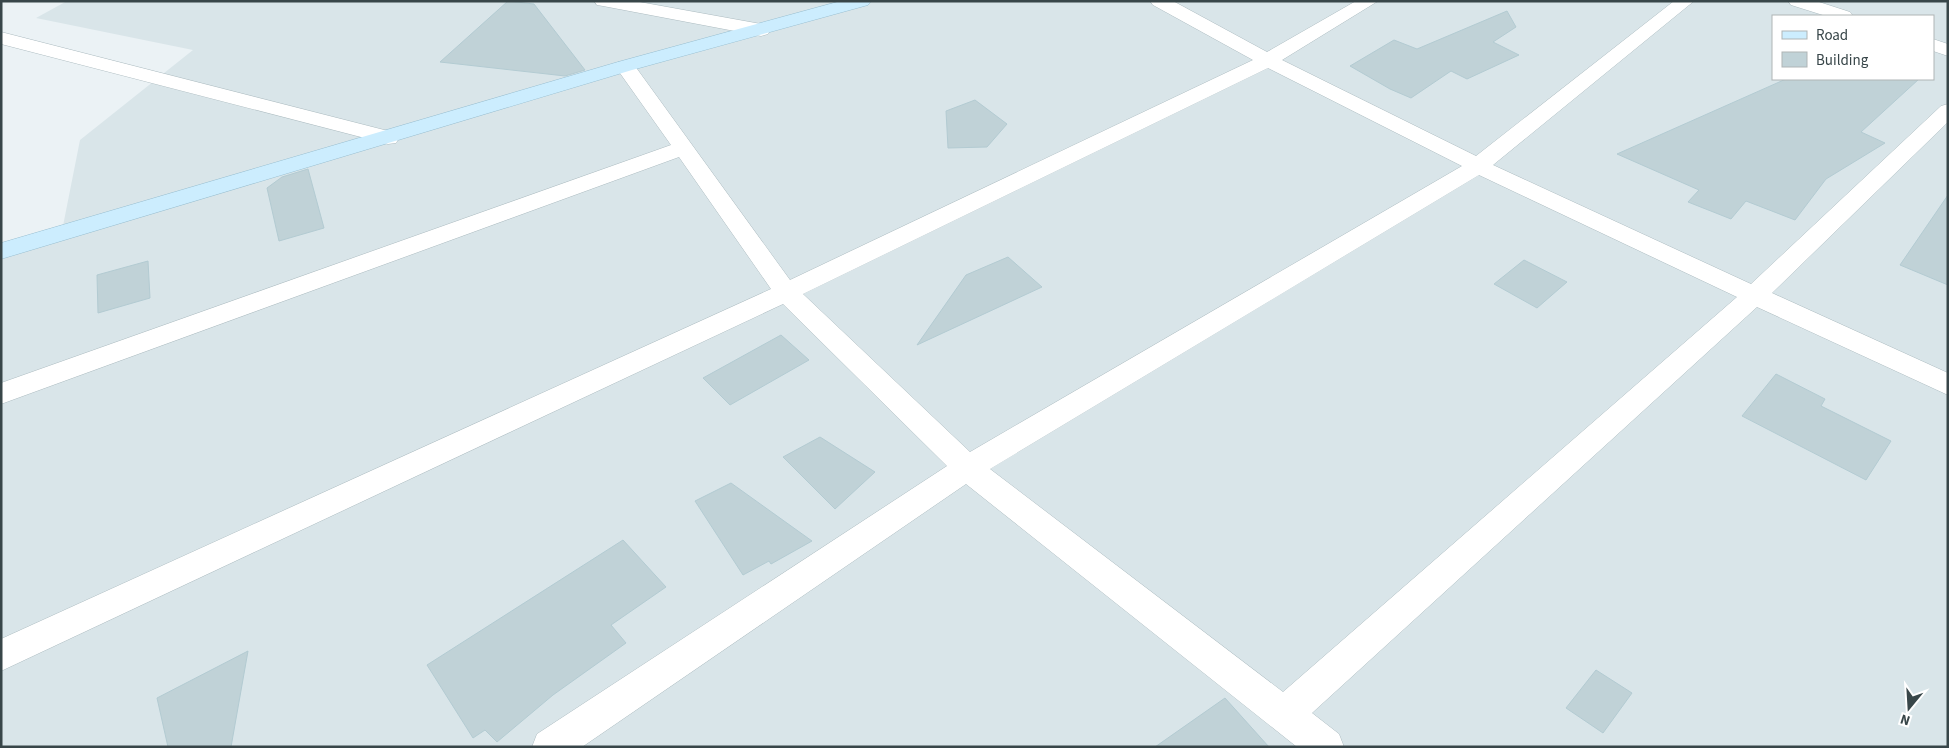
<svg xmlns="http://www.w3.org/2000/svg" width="1949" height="748" viewBox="0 0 1949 748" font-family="'Source Sans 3',sans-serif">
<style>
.residential{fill:#d9e5e9;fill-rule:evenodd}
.building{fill:#c0d2d7;stroke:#b3cbd2}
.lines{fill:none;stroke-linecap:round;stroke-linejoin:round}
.street-casing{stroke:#adbcc1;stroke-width:1}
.secondary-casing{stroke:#99bfd1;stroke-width:1}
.street{fill:#fff;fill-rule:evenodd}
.secondary{fill:#ccedfe;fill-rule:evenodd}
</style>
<rect width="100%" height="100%" fill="#ebf2f5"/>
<path class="residential" d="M67 1H1948V747H1V259L60 241 80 140 193 50 36 18ZM1773 16H1933V79H1773Z"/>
<g class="building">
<path d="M508 1 534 4 585 70 565 76 440 62Z"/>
<path d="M1507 11 1516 27 1493 42 1519 55 1467 79 1451 71 1411 98 1390 89 1350 66 1394 40 1417 49Z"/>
<path d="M1786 79H1919L1861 132 1885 143 1826 179 1795 220 1746 201 1731 219 1688 202 1699 190 1617 154Z"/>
<path d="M975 100 1007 124 987 147 948 148 946 111Z"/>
<path d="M308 169 324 228 279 241 267 188 282 177Z"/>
<path d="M1948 195V285L1900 265Z"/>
<path d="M1008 257 1042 287 917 345 966 275Z"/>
<path d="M1524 260 1567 282 1537 308 1494 284Z"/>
<path d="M148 261 150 298 98 313 97 275Z"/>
<path d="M781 335 809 360 730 405 703 378Z"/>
<path d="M1776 374 1825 399 1821 406 1891 441 1866 480 1742 416Z"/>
<path d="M820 437 875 472 835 509 783 457Z"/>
<path d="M731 483 812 541 771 564 769 561 743 575 695 501Z"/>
<path d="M623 540 666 587 611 625 626 643 553 695 497 742 485 730 473 738 427 665Z"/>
<path d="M248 651 231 747H168L157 698Z"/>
<path d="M1596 670 1632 693 1603 733 1566 708Z"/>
<path d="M1225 698 1269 747H1155Z"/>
</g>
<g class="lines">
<g class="street-casing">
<g id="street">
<path d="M594 1H634L761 24 768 26 770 30 768 34 761 36 603 6 597 5Z"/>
<path d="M1150 1H1173L1267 52 1356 1H1378L1282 60 1476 156 1674 1H1694L1493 165 1751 284 1941 106 1948 104V122L1772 293 1948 373V395L1757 307 1312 713 1339 734 1344 747H1297L966 484 582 747H532L537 734 947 466 783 304 1 671V639L771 289 679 157 1 404V383L671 145 615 66 618 62H632L790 280 1253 60 1153 5ZM1268 68 1462 166 970 452 803 294ZM1479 175 1737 297 1283 692 990 469Z"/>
<path d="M1788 1H1816L1850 12 1853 16H1826L1791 5Z"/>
<path d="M1 32 396 133 399 138 396 143 388 144 1 44Z"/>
<path d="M1933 39 1948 44V56L1933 51Z"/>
</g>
</g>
<g class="secondary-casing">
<path id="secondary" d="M841 1H871L868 5 632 70 1 259V243L618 62Z"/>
</g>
<use href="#street" class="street"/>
<use href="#secondary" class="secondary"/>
</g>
<rect width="1949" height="748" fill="none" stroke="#384649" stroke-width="5"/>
<rect x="1772" y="15" width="162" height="65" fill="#ffffff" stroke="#afb5b6"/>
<rect x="1782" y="31" width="25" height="8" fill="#ccedfe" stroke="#afb5b6"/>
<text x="1816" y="40" font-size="15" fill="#384649">Road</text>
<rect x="1782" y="52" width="25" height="15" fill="#c0d2d7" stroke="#afb5b6"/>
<text x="1816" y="65" font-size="15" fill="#384649">Building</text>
<g transform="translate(1909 708) rotate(198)" stroke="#ffffff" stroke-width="4" paint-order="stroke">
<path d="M0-4L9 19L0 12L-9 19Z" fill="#384649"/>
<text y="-8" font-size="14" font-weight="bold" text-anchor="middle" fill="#384649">N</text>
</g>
</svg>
